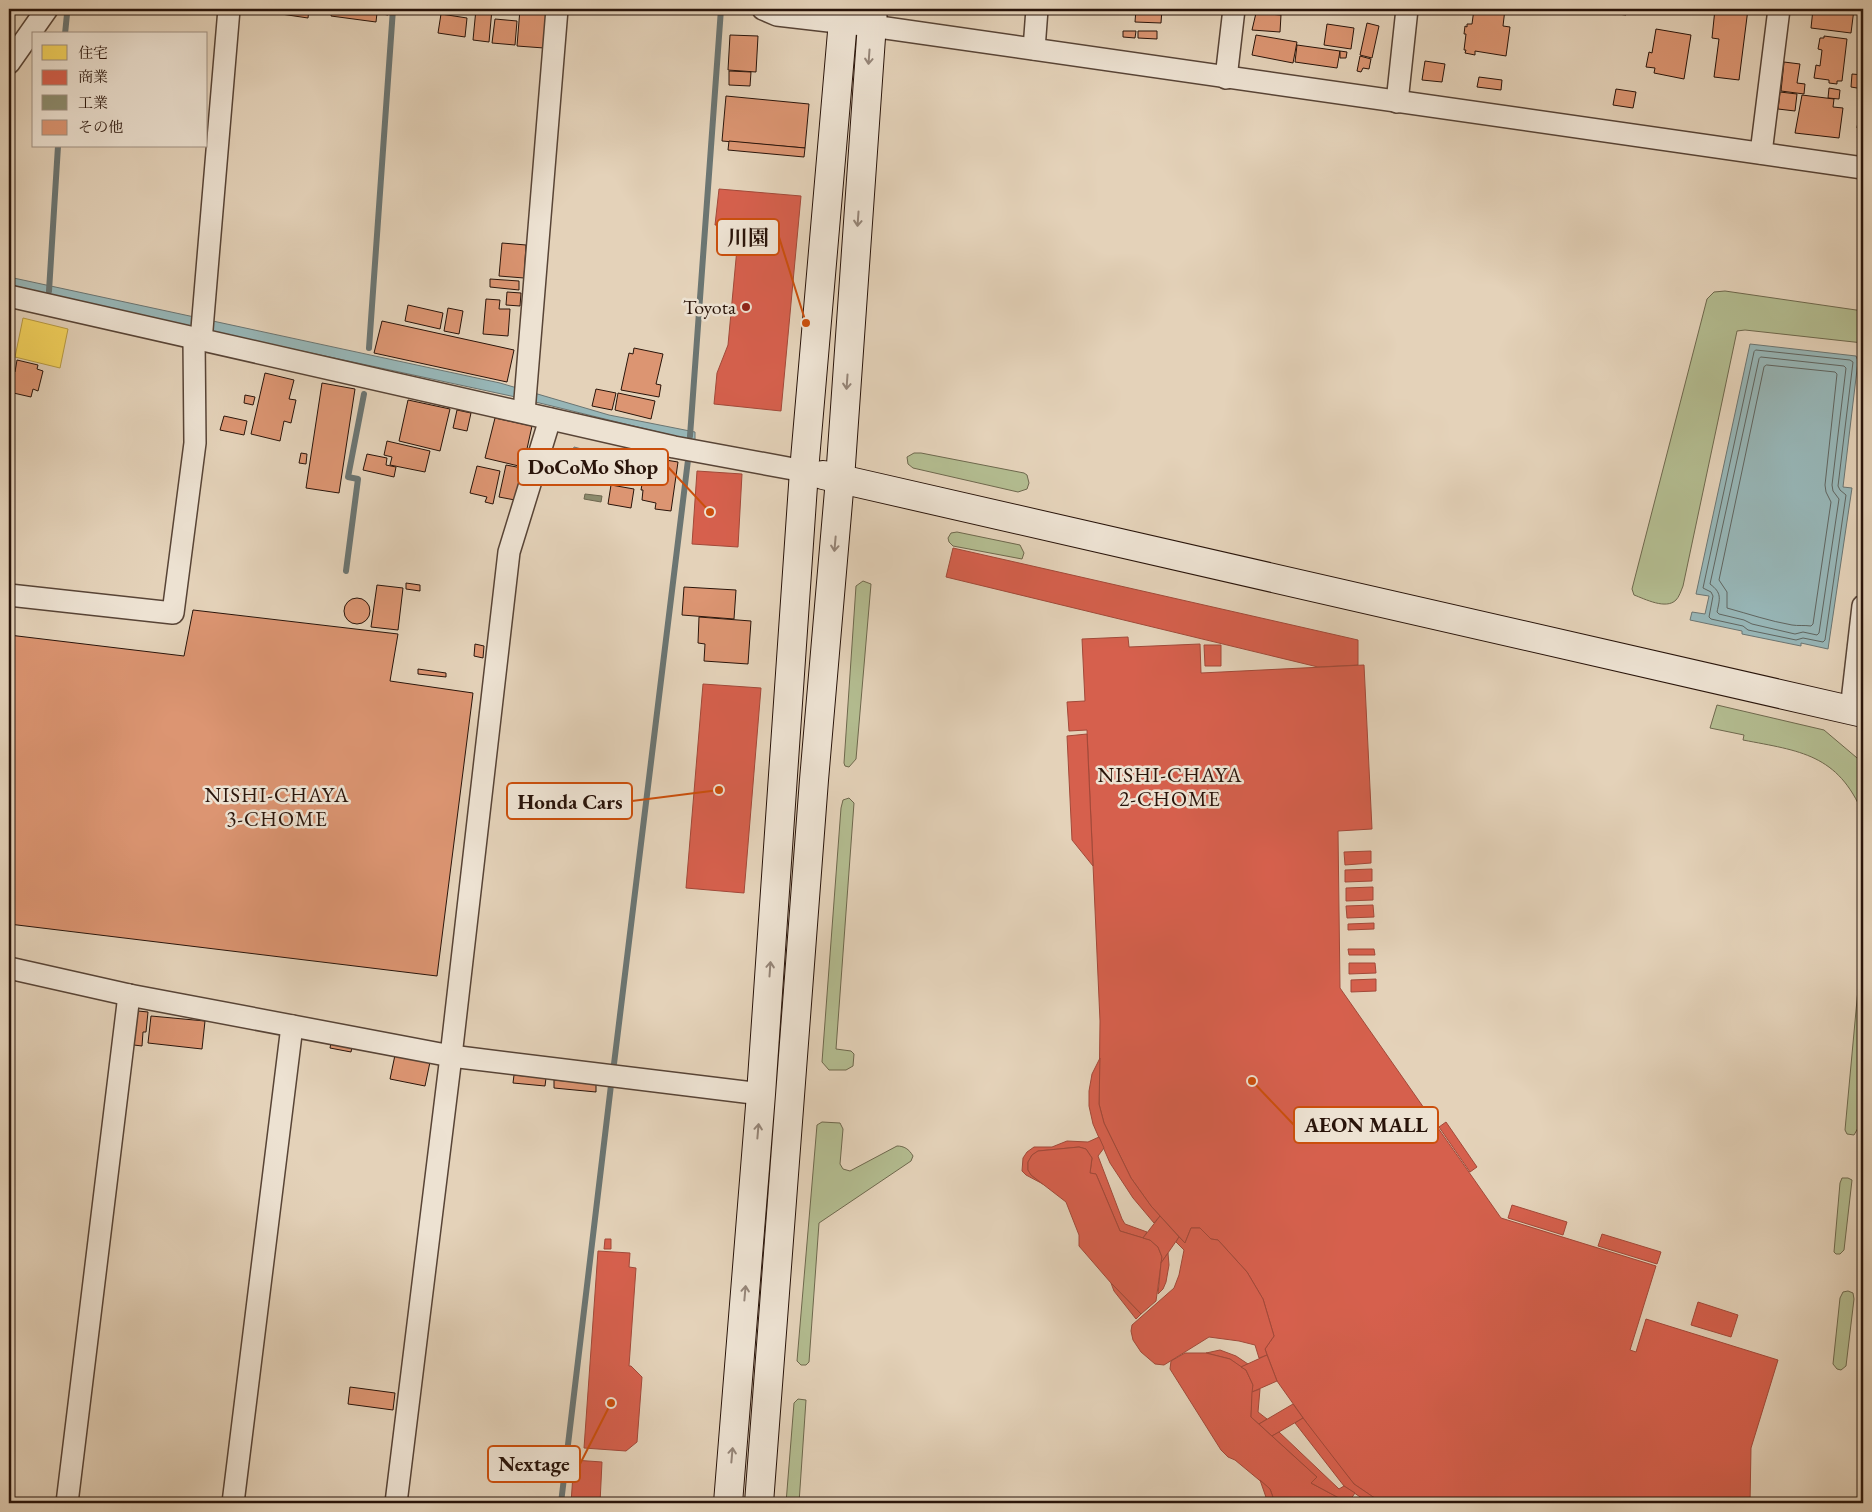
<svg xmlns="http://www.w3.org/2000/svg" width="1872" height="1512" viewBox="0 0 1872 1512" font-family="'EB Garamond','Noto Serif JP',serif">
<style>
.green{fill:#b3bc90;stroke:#6e684d}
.water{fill:#97b6b7;stroke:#6b7572}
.homes{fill:#f6d55c;stroke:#b89b43}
.shops{fill:#d6604d;stroke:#a24939}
.industry{fill:#8c8c6e;stroke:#6e6850}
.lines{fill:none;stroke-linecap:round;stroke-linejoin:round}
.shore{stroke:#606560;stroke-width:1}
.stream{stroke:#6b7572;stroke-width:6}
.building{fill:#dc9572;stroke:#29140a}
.street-casing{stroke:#584436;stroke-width:24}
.secondary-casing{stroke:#29140a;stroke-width:30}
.street{stroke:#ede2d2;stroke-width:21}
.secondary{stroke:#ede2d2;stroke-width:28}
.oneway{stroke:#958578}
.poi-dot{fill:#8f2418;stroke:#ede2d2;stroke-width:2}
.labels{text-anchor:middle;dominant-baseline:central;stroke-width:5;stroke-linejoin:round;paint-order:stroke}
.poi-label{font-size:20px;fill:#29140a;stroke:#ede2d2;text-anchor:end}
.neighbourhood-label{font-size:21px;letter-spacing:1px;fill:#29140a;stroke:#ede2d2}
.leader{fill:none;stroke:#cb4f0c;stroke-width:2}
.callout-dot{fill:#cb4f0c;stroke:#ede2d2;stroke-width:2}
.callout{fill:#ede2d2;stroke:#cb4f0c;stroke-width:2}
.callout-label{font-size:21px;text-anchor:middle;font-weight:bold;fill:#29140a}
</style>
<rect width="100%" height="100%" fill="#e4d2b9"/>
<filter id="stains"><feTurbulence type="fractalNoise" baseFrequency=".004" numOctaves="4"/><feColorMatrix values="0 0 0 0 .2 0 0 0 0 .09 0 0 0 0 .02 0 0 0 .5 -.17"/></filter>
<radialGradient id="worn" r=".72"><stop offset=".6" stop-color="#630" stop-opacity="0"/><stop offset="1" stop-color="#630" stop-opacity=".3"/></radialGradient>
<g class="green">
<path d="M1725 291 1863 311V343L1745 330 1737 331 1683 586C1681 591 1679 597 1676 600 1666 610 1645 599 1634 595L1632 589 1707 299 1714 292Z"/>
<path d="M914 453H921L1024 473 1027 475 1029 483 1027 489 1018 492 913 468 908 464 907 457Z"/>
<path d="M957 532 1020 545 1024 553 1022 559 953 546 949 542 948 538 951 533Z"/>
<path d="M863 581 871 584 856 759 849 767 845 766 844 763 856 586Z"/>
<path d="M1717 705 1824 730 1863 763V814C1838 754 1800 751 1743 740L1744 735 1710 728Z"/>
<path d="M849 798 854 803 836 1049 851 1051 854 1054 853 1066 846 1070H829L822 1062 841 808 843 800Z"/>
<path d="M1863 935V1077L1858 1128 1854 1135 1847 1134 1845 1130Z"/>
<path d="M822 1122 840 1123 843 1129 840 1164 843 1169 850 1171 897 1146C904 1146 909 1149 913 1156L911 1161 819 1223 809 1362 806 1365H801L797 1361 817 1125Z"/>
<path d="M1842 1178H1848L1852 1180 1844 1250 1840 1254H1836L1834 1252 1840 1183Z"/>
<path d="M1848 1291 1853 1293 1854 1299 1846 1366 1841 1370 1837 1369 1833 1364 1840 1298 1843 1292Z"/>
<path d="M798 1399 806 1400 799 1503H786L794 1403Z"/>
</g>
<g class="water">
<path d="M9 277 500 383 609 415 695 432V441L511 396 190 327 9 285Z"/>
<path d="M1750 344 1856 356 1858 361 1843 487 1852 488 1828 649 1801 643V646L1742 634V631L1690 620 1692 612 1705 614 1709 596 1696 594Z"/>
<path d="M574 447 605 455 604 460 599 458 595 471 582 468 579 478 573 476 576 466 569 464Z"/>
</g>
<path class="homes" d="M23 318 68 329 60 368 15 357Z"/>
<g class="shops">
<path d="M719 189 801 196 781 411 714 404 717 373 728 345 739 227 715 225Z"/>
<path d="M697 471 742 474 738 547 692 544Z"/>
<path d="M953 548 1358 640V665L1318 667 946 577Z"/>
<path d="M1128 637 1129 647 1200 644 1201 673 1364 665 1372 829 1338 831 1340 988 1501 1218 1656 1266 1630 1350 1636 1352 1646 1319 1778 1360 1751 1448 1750 1503H1382L1354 1484 1321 1443 1277 1381 1265 1349 1274 1336 1263 1299 1247 1272 1218 1240 1211 1239 1200 1228H1191L1185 1243 1151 1206 1131 1178 1104 1123 1099 1104 1100 1021 1087 730 1069 731 1067 702 1085 701 1082 639Z"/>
<path d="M1204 645H1221V666H1205Z"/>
<path d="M703 684 761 688 744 893 686 888Z"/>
<path d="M1087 734 1093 866 1072 840 1067 736Z"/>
<path d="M1371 851V863L1345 865 1344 852Z"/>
<path d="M1372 869V881L1345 882V870Z"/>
<path d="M1373 887V900L1346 901V888Z"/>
<path d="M1373 905 1374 917 1347 918 1346 906Z"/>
<path d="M1374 923V929L1348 930V924Z"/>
<path d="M1348 949H1374L1375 955H1349Z"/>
<path d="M1349 963H1375L1376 973 1349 974Z"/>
<path d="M1376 979V991L1351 992V980Z"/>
<path d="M1100 1058 1099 1104 1104 1123 1131 1178 1151 1206 1160 1216 1154 1223 1133 1198 1110 1163 1093 1124 1089 1106V1091L1092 1074Z"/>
<path d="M1446 1122 1477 1167 1470 1172 1439 1127Z"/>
<path d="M1099 1137 1104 1148 1098 1156 1122 1219 1125 1224 1147 1232 1143 1238 1120 1231 1096 1174 1090 1173 1092 1158 1086 1149 1079 1147 1038 1151 1032 1155 1028 1162V1170L1031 1175 1043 1184 1026 1175 1022 1171 1023 1158 1027 1152 1034 1147H1052L1067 1141 1088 1142Z"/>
<path d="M1079 1147 1086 1149 1092 1158 1090 1173 1096 1174 1120 1231 1150 1240 1158 1247 1162 1257 1156 1301 1141 1314 1111 1283 1079 1246V1235L1066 1202 1031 1175 1028 1170V1162L1032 1155 1038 1151Z"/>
<path d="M1512 1205 1567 1222 1563 1235 1508 1218Z"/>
<path d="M1160 1216 1179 1237 1161 1263 1162 1257 1158 1247 1150 1240 1143 1238Z"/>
<path d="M1191 1228H1200L1211 1239 1218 1240 1247 1272 1263 1299 1274 1336 1265 1349 1267 1355 1259 1358 1255 1345 1239 1341 1209 1337 1164 1365 1155 1364 1141 1352 1133 1340 1131 1331 1132 1325 1174 1288 1179 1275 1184 1250 1176 1242 1179 1237 1185 1243Z"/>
<path d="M1602 1234 1661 1252 1657 1264 1598 1246Z"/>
<path d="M605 1239H611V1249H604Z"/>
<path d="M598 1251 630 1253 629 1267 636 1268 629 1366H631L642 1377 637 1442 626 1451 584 1448Z"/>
<path d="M1168 1253 1169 1265 1166 1282 1163 1289 1158 1294 1161 1263Z"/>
<path d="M1111 1283 1141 1314 1136 1319 1114 1291Z"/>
<path d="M1698 1302 1738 1315 1731 1337 1691 1325Z"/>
<path d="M1220 1350 1236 1356 1248 1364 1241 1367 1230 1359 1206 1353Z"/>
<path d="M1185 1353H1206L1230 1359 1246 1370 1253 1385 1251 1417 1317 1477 1311 1483 1339 1498 1338 1503H1275L1270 1489 1235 1460 1228 1457 1221 1450 1170 1369 1171 1361Z"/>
<path d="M1267 1355 1277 1381 1252 1392 1253 1385 1246 1370 1241 1367Z"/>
<path d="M1260 1389 1258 1412 1267 1419 1259 1424 1251 1417 1252 1392Z"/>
<path d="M1293 1404 1303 1418 1272 1436 1259 1424Z"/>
<path d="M1303 1418 1354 1484 1382 1503H1369L1344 1486 1295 1423Z"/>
<path d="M1279 1432 1339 1489 1344 1486 1355 1493 1348 1503H1338L1339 1498 1311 1483 1317 1477 1272 1436Z"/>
<path d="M574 1460 602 1462 600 1503H571Z"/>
<path d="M1260 1480 1270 1489 1275 1503H1268Z"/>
</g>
<path class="industry" d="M585 494 602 496 601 502 584 499Z"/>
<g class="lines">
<g class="shore">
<path d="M1756 350 1850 360 1853 362 1838 486 1840 490 1846 495 1825 640 1823 642 1803 638 1796 640 1748 630 1743 626 1711 619 1709 617 1713 596 1711 592 1703 588 1754 352Z"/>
<path d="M1761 357 1844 366 1846 368 1832 485 1833 491 1839 499 1819 633 1817 635 1803 632 1795 634 1752 624 1744 620 1719 614 1717 612C1720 598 1722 593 1710 584L1759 359Z"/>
<path d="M1767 365 1835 372 1837 374 1825 485 1826 492 1831 502 1813 624 1811 626C1804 625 1798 626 1792 625 1769 621 1749 614 1727 608V592L1719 580 1764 367Z"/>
</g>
<g class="stream">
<path d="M65 34 67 14"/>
<path d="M49 291 58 146"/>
<path d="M369 348 393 9"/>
<path d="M690 436 721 9"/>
<path d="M346 571 358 479 348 477 364 394"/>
<path d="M614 1064 688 460"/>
<path d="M561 1503 611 1085"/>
</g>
</g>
<g class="building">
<path d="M245 9H268L267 14 245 11Z"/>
<path d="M282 9H309L308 18 281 14Z"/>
<path d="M332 9H389L388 15 377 13 376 22 331 16Z"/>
<path d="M444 9H464L463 11Z"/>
<path d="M476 9H492L489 42 473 40Z"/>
<path d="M520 9H548L544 48 517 46Z"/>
<path d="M1136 9H1162L1161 23 1135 22Z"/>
<path d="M1334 9H1360V14Z"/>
<path d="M1474 9H1505L1503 26 1510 27 1506 56 1475 51V55L1465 53 1466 50H1464L1466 34H1464L1465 26 1467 27V24H1472Z"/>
<path d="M1592 9H1627L1626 15 1592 11Z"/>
<path d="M1715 9H1748L1739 80 1714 77 1719 39 1712 38Z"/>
<path d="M1813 9H1854L1851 33 1811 28Z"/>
<path d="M1256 13 1281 15 1280 32 1252 30Z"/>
<path d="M441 14 467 18 465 37 438 33Z"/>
<path d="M495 19 517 21 515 45 492 43Z"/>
<path d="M1367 23 1379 26 1372 58 1360 55Z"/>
<path d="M1327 24 1354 28 1351 49 1324 45Z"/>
<path d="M1656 29 1691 35 1684 79 1654 73 1655 68 1646 67 1649 52 1652 53Z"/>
<path d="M1123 31H1136L1135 38 1123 37Z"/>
<path d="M1138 31H1157V39L1138 38Z"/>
<path d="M730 35 758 36 756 72 728 70Z"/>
<path d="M1256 35 1297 42 1293 63 1252 55Z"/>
<path d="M1824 36 1847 39 1842 81H1837V84L1829 83V80L1814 78 1816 65 1820 66 1822 50 1818 49 1820 38H1824Z"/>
<path d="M1297 45 1340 51 1337 68 1295 62Z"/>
<path d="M1340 51 1347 52 1346 58H1340Z"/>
<path d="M1360 56 1371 59 1369 69 1363 68 1361 72 1357 71Z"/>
<path d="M1425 61 1445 64 1442 82 1422 80Z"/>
<path d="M1784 62 1800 64 1797 83 1805 84 1804 94 1781 91Z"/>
<path d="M729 71 751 72 750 86 729 85Z"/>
<path d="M1852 74 1863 75V89L1851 87Z"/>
<path d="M1479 77 1502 80 1501 90 1477 87Z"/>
<path d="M1829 88 1840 90 1839 99 1828 98Z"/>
<path d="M1616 89 1636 92 1633 108 1613 105Z"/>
<path d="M1780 92 1797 94 1795 111 1778 109Z"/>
<path d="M1802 95 1834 99 1833 107 1843 108 1839 138 1795 133Z"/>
<path d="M726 96 809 104 805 148 722 141Z"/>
<path d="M1861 100H1863V132L1861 131V129L1857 128Z"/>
<path d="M729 141 805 148 804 157 728 150Z"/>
<path d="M502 243 526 245 524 278 499 276Z"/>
<path d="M490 279 519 281V290L490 287Z"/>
<path d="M507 292 521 293 520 306 506 305Z"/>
<path d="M486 299 500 300 499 309H510L508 336 483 334Z"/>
<path d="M408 305 443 313 440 329 405 321Z"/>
<path d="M448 308 463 311 459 334 444 331Z"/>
<path d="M382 321 514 350 507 382 374 353Z"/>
<path d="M634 348 663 354 656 384 661 385 659 397 621 390 629 353 633 354Z"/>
<path d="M17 360 38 365 37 369 43 371 38 391 33 389 31 397 9 392 11 371 15 372Z"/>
<path d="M265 373 294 380 289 399 296 400 291 423 284 421 280 441 251 434Z"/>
<path d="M322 383 355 389 339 493 306 488Z"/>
<path d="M596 389 616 393 612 410 592 406Z"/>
<path d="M618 393 655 401 651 419 615 410Z"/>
<path d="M245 395 255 397 253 405 244 403Z"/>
<path d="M408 400 450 409 440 451 399 441Z"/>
<path d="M457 410 471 413 467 431 453 428Z"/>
<path d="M224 416 247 421 244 435 220 430Z"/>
<path d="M495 418 532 426 523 467 485 458Z"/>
<path d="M387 441 430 451 425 472 390 465 392 457 384 455Z"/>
<path d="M301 453 307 454 306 464 299 463Z"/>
<path d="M367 454 387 458 386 465 396 467 394 477 363 470Z"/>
<path d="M647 457 678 462 671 511 655 509 656 503 642 500 643 490H641Z"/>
<path d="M506 465 522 468 515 500 499 497Z"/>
<path d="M477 466 500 471 493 504 485 502 487 497 470 493Z"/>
<path d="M611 485 634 489 631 508 608 504Z"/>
<path d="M406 583 420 585V591L406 589Z"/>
<path d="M377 585 403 588 398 630 371 627Z"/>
<path d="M684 587 736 590 734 619 682 615Z"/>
<circle cx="357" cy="611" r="13"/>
<path d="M193 610 398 634 390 681 473 693 437 976 9 924V635L184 656Z"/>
<path d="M699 617 751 621 748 664 704 661 705 644 698 643Z"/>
<path d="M475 644 484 646 483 658 474 656Z"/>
<path d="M418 669 446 673V677L418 674Z"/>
<path d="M138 1011 148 1012 146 1032H143L142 1046 134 1045Z"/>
<path d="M151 1016 205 1021 202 1049 148 1043Z"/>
<path d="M331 1043 352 1047 351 1052 330 1048Z"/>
<path d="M395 1055 430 1062 425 1086 390 1079Z"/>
<path d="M514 1075 546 1078 545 1086 513 1083Z"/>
<path d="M554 1080 596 1084V1092L554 1088Z"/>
<path d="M350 1387 395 1393 393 1410 348 1404Z"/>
</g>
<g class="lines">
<g class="street-casing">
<g id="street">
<path d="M763 9 777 15 872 26 1863 168"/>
<path d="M1034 49 1037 9"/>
<path d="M9 63 47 9"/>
<path d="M1226 78 1234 9"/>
<path d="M1397 102 1407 9"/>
<path d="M1761 153 1779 9"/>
<path d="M9 296 674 447 804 471"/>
<path d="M201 341 229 9"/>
<path d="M524 412 557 9"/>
<path d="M9 595 173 613 195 443 194 339"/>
<path d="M1851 710 1863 606"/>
<path d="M9 968 129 995 451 1056 761 1094"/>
<path d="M67 1503 129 995"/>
<path d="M233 1503 292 1026"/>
<path d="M396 1503 451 1056 509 552 550 419"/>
</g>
</g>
<g class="secondary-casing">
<g id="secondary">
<path d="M823 475 1863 713"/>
<path d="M728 1503 761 1094 804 471 844 9"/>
<path d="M759 1503 814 780 840 479 873 9"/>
</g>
</g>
<use href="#street" class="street"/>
<use href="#secondary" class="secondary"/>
</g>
<defs><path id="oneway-shaft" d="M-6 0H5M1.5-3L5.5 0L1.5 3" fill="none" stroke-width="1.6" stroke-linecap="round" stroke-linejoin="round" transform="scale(1.25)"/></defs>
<g class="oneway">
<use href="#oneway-shaft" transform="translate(869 57) rotate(94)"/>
<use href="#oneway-shaft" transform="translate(858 219) rotate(94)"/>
<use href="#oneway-shaft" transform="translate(847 382) rotate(94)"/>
<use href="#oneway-shaft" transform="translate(835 544) rotate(95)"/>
<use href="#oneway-shaft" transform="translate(770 969) rotate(-86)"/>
<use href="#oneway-shaft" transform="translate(758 1131) rotate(-85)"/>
<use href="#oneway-shaft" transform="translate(745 1293) rotate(-85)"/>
<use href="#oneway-shaft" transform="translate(732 1455) rotate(-85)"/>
</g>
<circle class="poi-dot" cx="746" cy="307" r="5"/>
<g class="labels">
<g class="poi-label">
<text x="736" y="307">Toyota</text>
</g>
<g class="neighbourhood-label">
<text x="1170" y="774">NISHI-CHAYA<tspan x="1170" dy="24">2-CHOME</tspan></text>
<text x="277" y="794">NISHI-CHAYA<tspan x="277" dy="24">3-CHOME</tspan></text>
</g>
</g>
<path class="leader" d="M806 323L779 237M710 512L668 467M719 790L632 801M1252 1081L1294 1125M611 1403L580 1464"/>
<g class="callout-dot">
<circle cx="806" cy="323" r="5"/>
<circle cx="710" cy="512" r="5"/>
<circle cx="719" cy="790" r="5"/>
<circle cx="1252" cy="1081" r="5"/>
<circle cx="611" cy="1403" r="5"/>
</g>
<g class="callout">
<rect x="717" y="219" width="62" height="36" rx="5"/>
<rect x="518" y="449" width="150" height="36" rx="5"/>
<rect x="507" y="783" width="125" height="36" rx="5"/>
<rect x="1294" y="1107" width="144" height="36" rx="5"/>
<rect x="488" y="1446" width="92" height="36" rx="5"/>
</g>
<g class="callout-label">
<text x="748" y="245">川園</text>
<text x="593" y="474">DoCoMo Shop</text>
<text x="570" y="809">Honda Cars</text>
<text x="1366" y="1132">AEON MALL</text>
<text x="534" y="1471">Nextage</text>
</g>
<rect width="1872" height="1512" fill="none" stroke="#e4d2b9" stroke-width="30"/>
<rect x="10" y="10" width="1852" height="1492" fill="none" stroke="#29140a" stroke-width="2.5"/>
<rect x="15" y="15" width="1842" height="1482" fill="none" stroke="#29140a"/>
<rect x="32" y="32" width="175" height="115" fill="#ede2d2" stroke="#9f9082"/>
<rect x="42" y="45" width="25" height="15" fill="#f6d55c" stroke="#9f9082"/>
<text x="78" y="58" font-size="15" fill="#29140a">住宅</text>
<rect x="42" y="70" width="25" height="15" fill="#d6604d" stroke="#9f9082"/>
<text x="78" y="82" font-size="15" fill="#29140a">商業</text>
<rect x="42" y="95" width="25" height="15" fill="#8c8c6e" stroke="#9f9082"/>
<text x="78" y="108" font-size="15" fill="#29140a">工業</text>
<rect x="42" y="120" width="25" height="15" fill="#dc9572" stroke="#9f9082"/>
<text x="78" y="132" font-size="15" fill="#29140a">その他</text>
<rect width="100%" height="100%" filter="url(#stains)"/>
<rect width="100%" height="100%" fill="url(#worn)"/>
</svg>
